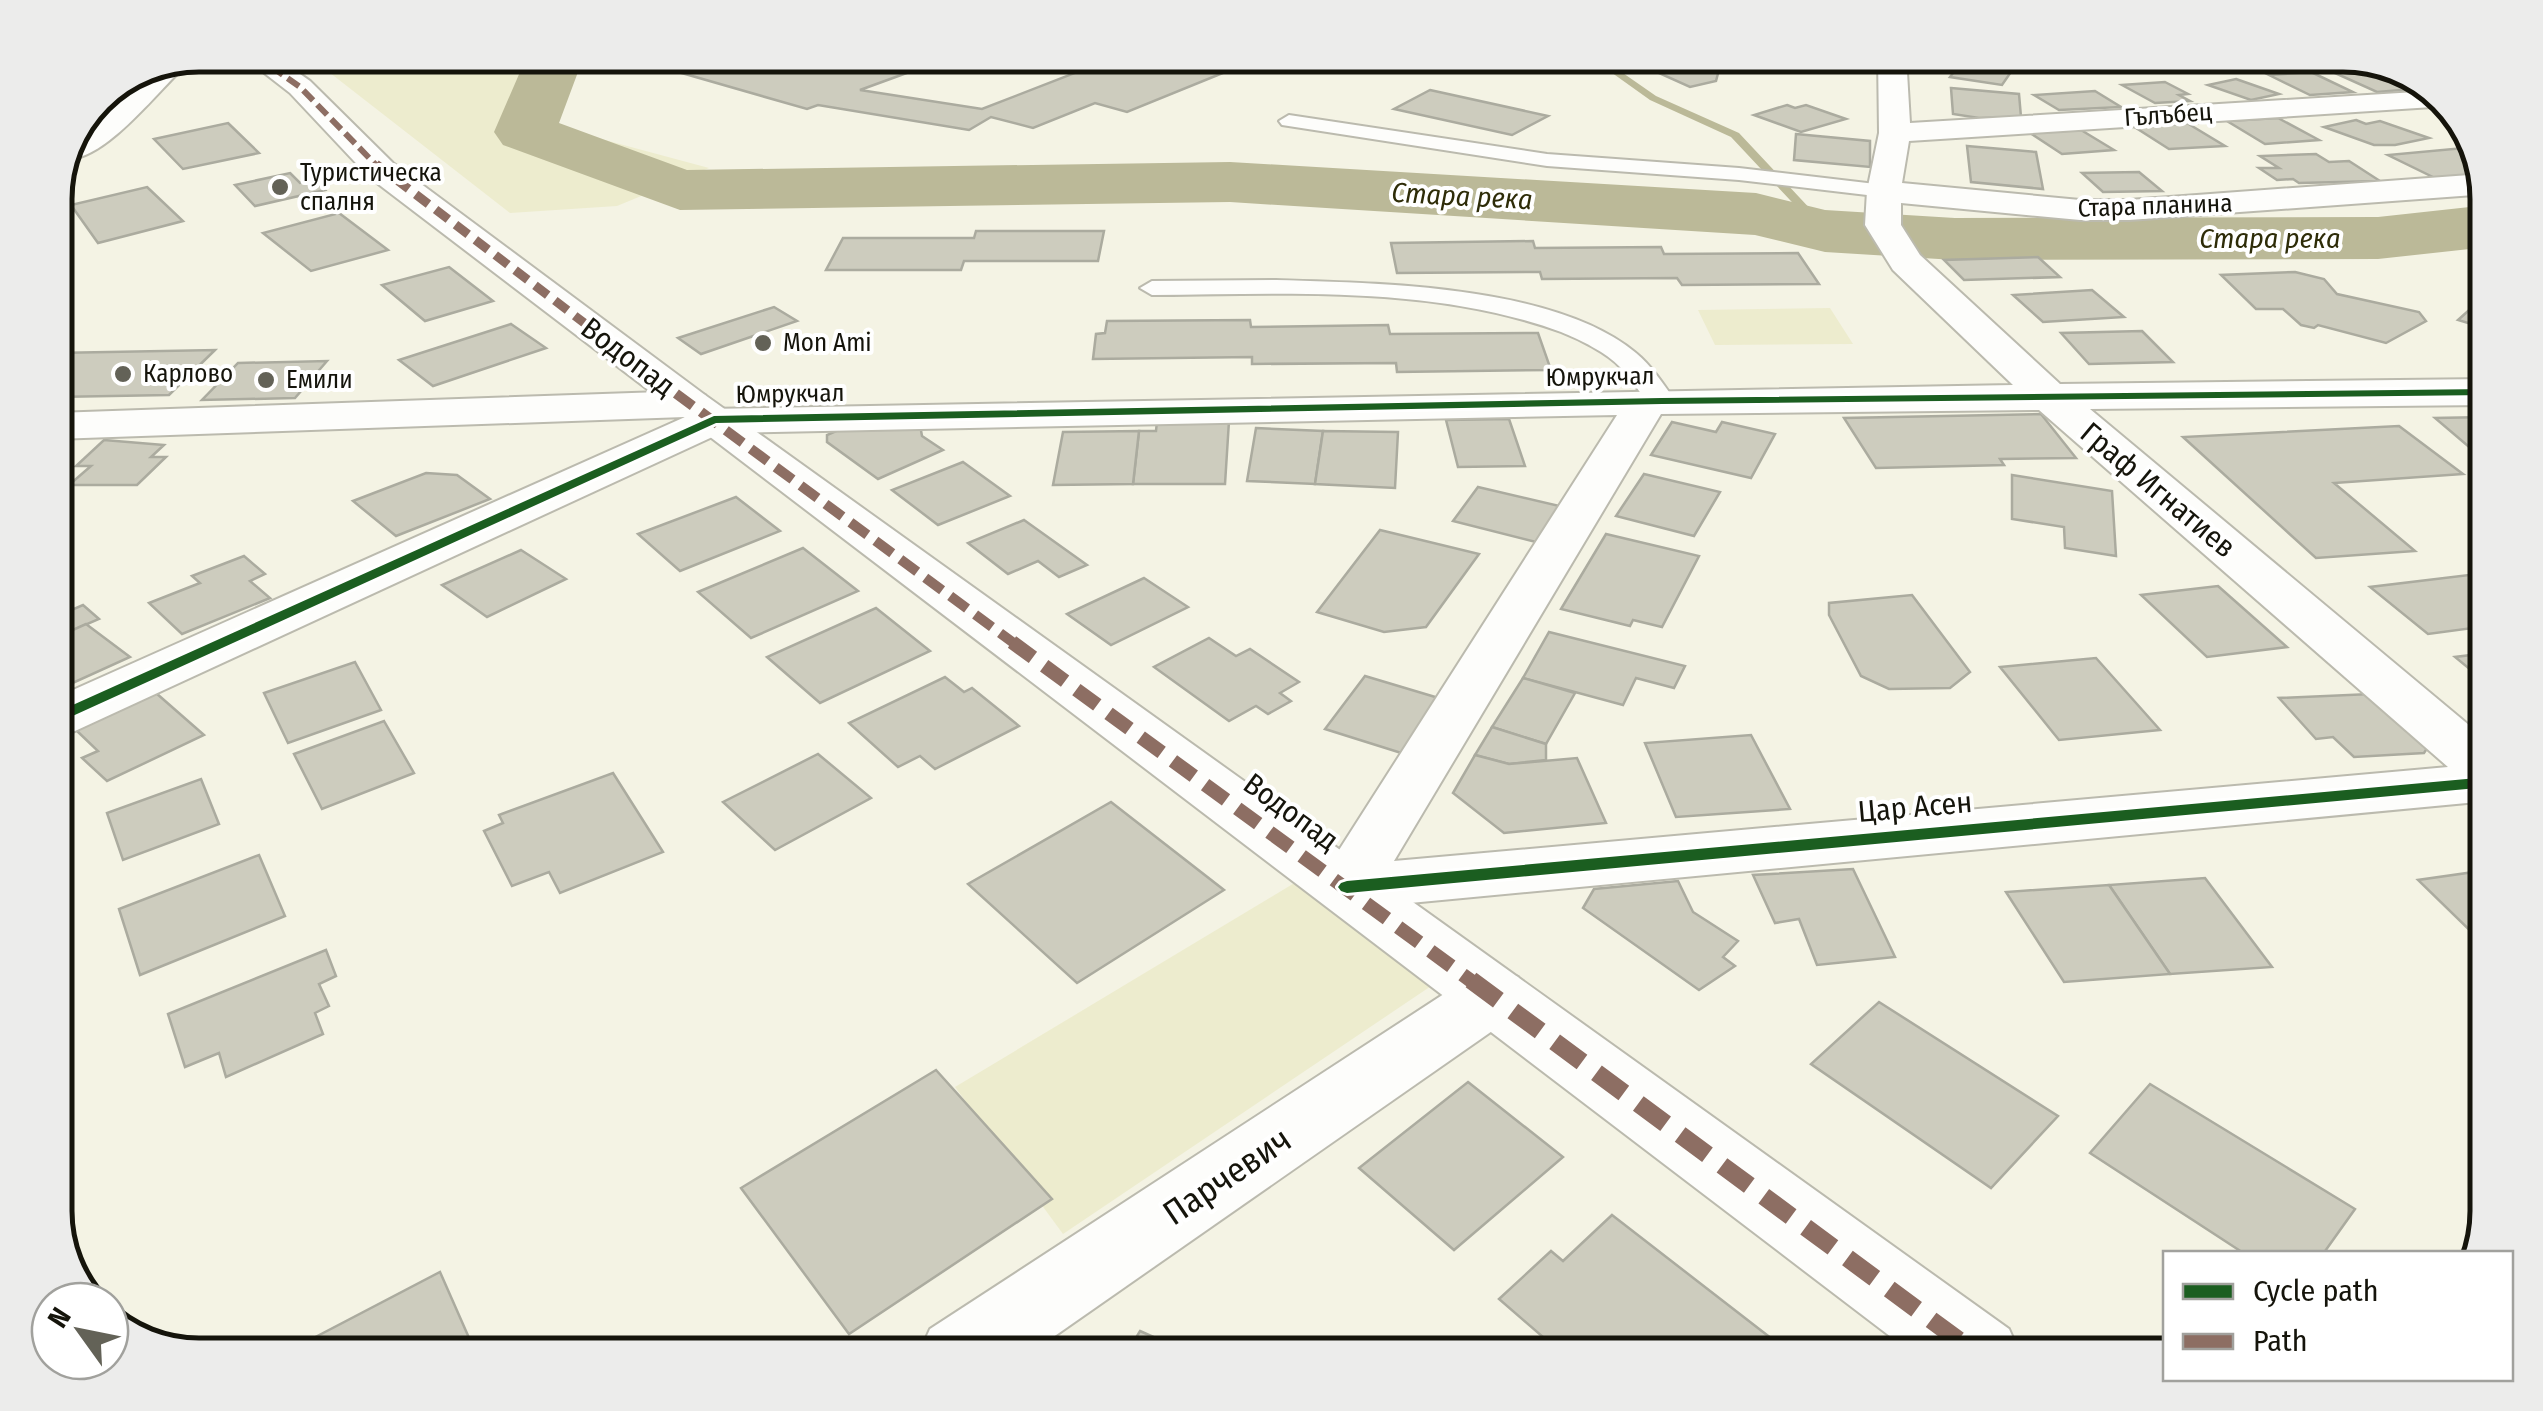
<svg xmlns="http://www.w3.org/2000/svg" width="2543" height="1411" viewBox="0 0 2543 1411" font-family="'Fira Sans Condensed',sans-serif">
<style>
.green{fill:#edecce}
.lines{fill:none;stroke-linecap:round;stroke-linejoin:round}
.stream{fill:#bbb998;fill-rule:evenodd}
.river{fill:#bbb998;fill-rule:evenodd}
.building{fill:#cdccbe;stroke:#abab9f;stroke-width:2.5}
.service-casing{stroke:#bbbaae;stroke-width:4}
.pedestrian-casing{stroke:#bbbaae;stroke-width:4}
.minor-casing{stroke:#bbbaae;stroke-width:4}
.service{fill:#fdfdfb;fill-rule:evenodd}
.pedestrian{fill:#fdfdfb;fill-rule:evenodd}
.minor{fill:#fdfdfb;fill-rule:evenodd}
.quiet-far4{stroke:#8d6e63;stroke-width:6;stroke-dasharray:14 6;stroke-linecap:butt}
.quiet-far3{stroke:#8d6e63;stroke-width:9;stroke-dasharray:16 9;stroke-linecap:butt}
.quiet-far2{stroke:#8d6e63;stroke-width:10;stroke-dasharray:21 10;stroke-linecap:butt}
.quiet-far1{stroke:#8d6e63;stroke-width:14;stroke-dasharray:26 14;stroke-linecap:butt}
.quiet{stroke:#8d6e63;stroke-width:18;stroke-dasharray:34 18;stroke-linecap:butt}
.cycleway-casing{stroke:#fff;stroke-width:6}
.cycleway{fill:#1b5e20;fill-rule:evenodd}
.poi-dot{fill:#636257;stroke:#fff;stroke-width:4}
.labels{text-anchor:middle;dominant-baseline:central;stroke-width:8;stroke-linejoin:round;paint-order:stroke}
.far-street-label{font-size:25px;fill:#15140b;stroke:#fff}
.far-poi-label{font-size:25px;fill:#15140b;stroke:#fff;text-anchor:start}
.far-water-label{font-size:28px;font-style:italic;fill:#2e2c08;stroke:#fff}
.street-label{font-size:30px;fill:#15140b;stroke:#fff}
.near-street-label{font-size:35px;fill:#15140b;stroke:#fff}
.rim{fill:none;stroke:#15140b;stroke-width:5}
</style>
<rect width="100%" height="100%" fill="#f4f3e4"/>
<g class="green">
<path d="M307 55H578V65L549 125 709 168 617 206 510 213Z"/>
<path d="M1830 308 1853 344 1715 345 1698 310Z"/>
<path d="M1301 879 1443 978 1063 1234 955 1087Z"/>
</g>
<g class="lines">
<path class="stream" d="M1587 55H1597L1656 96 1739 133 1829 229V233H1821L1731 137 1650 100Z"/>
<path class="river" d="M521 55H577L578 72 559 123 687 170 1230 162 1756 193 1825 210 1955 218 2378 217 2488 205V247L2378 259 1955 260 1825 252 1755 235 1230 202 680 210 503 145 494 132 520 72Z"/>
</g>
<g class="building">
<path d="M619 55H956L860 90 982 109 1095 65 1106 68 1141 55H1267L1127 112 1095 103 1033 128 991 117 969 130 818 105 807 109Z"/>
<path d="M1773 55H1829L1828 67 1772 63Z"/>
<path d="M2029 55H2084L2097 59 2064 67Z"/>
<path d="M1703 59 1720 66 1716 81 1690 87 1650 69Z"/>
<path d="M1960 64 2011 72 2002 85 1950 77Z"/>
<path d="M2383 69 2426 88 2377 92 2335 73Z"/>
<path d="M2311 72 2353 92 2310 95 2269 75Z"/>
<path d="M2236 79 2279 94 2251 100 2208 85Z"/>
<path d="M2165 82 2188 94 2179 95 2190 101 2155 103 2122 85Z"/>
<path d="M1951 88 2019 94 2021 117 1979 118 1953 114Z"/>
<path d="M1430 90 1548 116 1512 135 1394 109Z"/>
<path d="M2095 91 2121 107 2059 110 2034 95Z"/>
<path d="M1787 105 1795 108 1806 105 1846 119 1801 132 1754 115Z"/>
<path d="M2278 118 2319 140 2265 144 2227 121Z"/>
<path d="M2356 120 2366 124 2380 121 2429 138 2395 145H2374L2324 127Z"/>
<path d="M228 123 259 153 183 169 154 139Z"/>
<path d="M2187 123 2225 146 2169 149 2133 126Z"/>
<path d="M2081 130 2114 150 2062 154 2030 133Z"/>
<path d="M1796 134 1870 141V167L1794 160Z"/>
<path d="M1967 146 2036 152 2043 189 1971 182Z"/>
<path d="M2464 148 2477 154 2483 174 2437 179 2388 155Z"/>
<path d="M2316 154 2329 162 2349 161 2380 181 2299 183 2293 179 2277 180 2259 168H2279L2260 156Z"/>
<path d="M2139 172 2162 191 2103 192 2082 173Z"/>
<path d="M290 173 300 183 314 180 325 190 255 206 235 185Z"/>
<path d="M147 187 183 221 98 243 71 205Z"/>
<path d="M339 213 388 250 311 271 263 233Z"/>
<path d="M976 231H1104L1098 261H964L961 270H826L843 238H974Z"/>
<path d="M1533 241 1535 248 1661 247 1664 254 1798 253 1819 284 1682 285 1677 278 1542 279 1540 272 1397 273 1391 243Z"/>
<path d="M2038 257 2060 277 1964 280 1944 260Z"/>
<path d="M449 267 493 301 425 321 382 285Z"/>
<path d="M2295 272 2324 279 2337 294 2419 312 2426 321 2386 343 2318 325 2314 328 2301 325 2283 309H2256L2221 275Z"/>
<path d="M2092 290 2124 317 2043 322 2013 295Z"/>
<path d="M2486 295 2488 329 2458 320Z"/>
<path d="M774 307 797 321 701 354 678 338Z"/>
<path d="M1250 320 1251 327 1388 325 1390 334 1538 333 1551 370 1397 372 1396 363 1252 364V357L1093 359 1096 334 1105 333 1107 321Z"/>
<path d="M511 324 546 348 433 386 399 360Z"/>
<path d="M2142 331 2173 362 2089 364 2061 333Z"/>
<path d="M215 350 169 395 55 397V353Z"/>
<path d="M327 361 295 398 202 400 238 363Z"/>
<path d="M2041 414 2076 458 2000 459 2004 465 1876 468 1844 418Z"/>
<path d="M2488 417V463L2435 418Z"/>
<path d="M1509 419 1525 466 1458 467 1446 420Z"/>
<path d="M1157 421H1229L1225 484H1133L1139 431H1156Z"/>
<path d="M1672 422 1716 432 1722 422 1775 434 1751 478 1651 455Z"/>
<path d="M920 425 922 436 943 450 878 479 827 442V435L843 428Z"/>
<path d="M2399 426 2463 474 2334 483 2415 551 2316 558 2183 437Z"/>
<path d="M1256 428 1323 431 1315 484 1247 481Z"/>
<path d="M1139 431 1133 484 1053 485 1063 432Z"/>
<path d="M1323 431 1398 432 1395 488 1315 484Z"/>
<path d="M104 440 164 445 151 457H166L137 485H69L91 466H76Z"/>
<path d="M963 462 1010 496 938 525 892 490Z"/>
<path d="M426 473 457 475 490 499 396 536 353 501Z"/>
<path d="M1644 474 1720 492 1694 536 1616 516Z"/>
<path d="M2012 475 2112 491 2116 556 2065 548 2064 527 2012 519Z"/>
<path d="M1478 487 1568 508 1544 544 1453 521Z"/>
<path d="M736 497 780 531 680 571 638 534Z"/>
<path d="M1024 520 1087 565 1059 577 1038 561 1008 574 968 543Z"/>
<path d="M1380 530 1479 554 1426 627 1384 632 1317 612Z"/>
<path d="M1606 534 1699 556 1662 627 1633 620 1630 626 1561 609Z"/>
<path d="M803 548 858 591 751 638 698 592Z"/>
<path d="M521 550 566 579 487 617 442 585Z"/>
<path d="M244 556 265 574 250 581 270 598 182 634 149 603 200 583 192 576Z"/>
<path d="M2469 575 2488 589V626L2428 634 2370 587Z"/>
<path d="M1144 578 1188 607 1111 645 1067 614Z"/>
<path d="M2218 586 2287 647 2207 657 2141 595Z"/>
<path d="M1912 595 1970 672 1950 688 1889 689 1861 676 1829 615V603Z"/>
<path d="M83 605 99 619 55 638V617Z"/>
<path d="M876 608 930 651 820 703 767 657Z"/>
<path d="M86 624 130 657 55 691V638Z"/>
<path d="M1549 632 1685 666 1674 688 1636 678 1623 705 1523 678Z"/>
<path d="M1209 638 1236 656 1250 649 1299 682 1280 693 1291 701 1268 714 1256 706 1229 721 1154 667Z"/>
<path d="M2488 653V684L2455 657Z"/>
<path d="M2096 658 2160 730 2059 740 2000 667Z"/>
<path d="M355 662 381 710 288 743 264 693Z"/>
<path d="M1365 676 1452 702 1414 757 1325 729Z"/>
<path d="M945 677 964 692 972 688 1019 726 935 769 920 756 898 767 849 723Z"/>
<path d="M1523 678 1575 693 1546 744 1492 727Z"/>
<path d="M156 693 204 735 107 781 82 758 98 751 76 730Z"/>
<path d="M2371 694 2431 742 2424 753 2354 757 2333 737 2316 739 2279 698Z"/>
<path d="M384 721 414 773 322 809 294 754Z"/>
<path d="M1492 727 1546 744V760L1509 764 1475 755Z"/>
<path d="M1751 735 1790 809 1676 817 1645 743Z"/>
<path d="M818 754 871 798 775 850 723 802Z"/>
<path d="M1475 755 1509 764 1577 758 1606 823 1504 833 1453 793Z"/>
<path d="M613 773 663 852 560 893 549 872 512 886 484 831 503 823 499 815Z"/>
<path d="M201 779 219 824 123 860 107 813Z"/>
<path d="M1111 802 1224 890 1077 983 968 884Z"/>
<path d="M259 855 285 916 140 975 119 909Z"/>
<path d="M1853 869 1895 957 1817 965 1799 919 1775 923 1753 875Z"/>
<path d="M2488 870V948L2418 880Z"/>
<path d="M2205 878 2272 967 2170 974 2109 885Z"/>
<path d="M1678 881 1693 912 1738 941 1723 957 1735 966 1699 990 1583 908 1594 889Z"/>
<path d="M2109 885 2170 974 2064 982 2006 892Z"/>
<path d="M326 950 336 976 319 984 329 1006 315 1013 323 1034 226 1077 219 1053 185 1067 168 1014Z"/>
<path d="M1879 1002 2058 1116 1991 1188 1811 1064Z"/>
<path d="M936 1070 1052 1199 849 1334 741 1188Z"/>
<path d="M1468 1082 1563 1157 1454 1250 1359 1168Z"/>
<path d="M2150 1084 2355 1209 2323 1254H2245L2090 1153Z"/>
<path d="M1612 1215 1794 1356H1565L1499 1299 1551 1251 1563 1261Z"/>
<path d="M440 1272 477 1356H284L283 1354Z"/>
<path d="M1140 1331 1196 1356H1125Z"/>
</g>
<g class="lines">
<g class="service-casing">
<g id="service">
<path d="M1289 115 1547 154 1739 168 1884 185 1895 191 1884 197 1739 180 1547 166 1282 125 1279 121Z"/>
<path d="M1276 280C1378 283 1555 285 1636 353 1651 365 1665 386 1675 401L1662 409C1643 404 1634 380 1620 367 1607 353 1579 339 1561 332 1433 285 1286 294 1152 295L1140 288 1152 281Z"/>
</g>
</g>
<g class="pedestrian-casing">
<path id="pedestrian" d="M241 55H273L310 81 393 163 705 395 2009 1329 2021 1356H1916L369 177 290 93Z"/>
</g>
<g class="minor-casing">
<g id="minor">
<path d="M1878 55H1906L1910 123 2432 91 2448 106 1909 141 1902 183 2080 200H2129L2483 174 2488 194 2129 220H2080L1901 203V225L1920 255 2060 384 2488 379V405L2090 409 2488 741V801L1347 909 1325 902 1316 887 1325 872 1617 415 721 433 75 731 55 736V698L685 417 55 439V413L690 391 705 395 711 404 708 409 2013 385 1893 270 1865 225 1867 191 1879 133ZM2039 410 2448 767 1394 861 1661 414Z"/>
<path d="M178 64 181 68 177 74C152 99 105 157 70 159 91 111 131 83 178 64Z"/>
<path d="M1494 970 1518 977 1528 995 1518 1013 1026 1356H918L930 1329 1470 977Z"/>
</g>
</g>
<use href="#service" class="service"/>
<use href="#pedestrian" class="pedestrian"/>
<use href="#minor" class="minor"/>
<path class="quiet-far4" d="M255 55 300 87 378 167"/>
<path class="quiet-far3" d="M376 164 655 377"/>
<path class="quiet-far2" d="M651 375 1015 644"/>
<path class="quiet-far1" d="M1012 642 1474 983"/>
<path class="quiet" d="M1471 980 1980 1356"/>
<g class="cycleway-casing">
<g id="cycleway">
<path d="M2488 389V395L1662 404 716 423 55 724V713L714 416 1662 398Z"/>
<path d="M2488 777V787L1347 893 1341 891 1338 887 1341 883 1347 881Z"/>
</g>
</g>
<use href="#cycleway" class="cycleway"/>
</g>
<g class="poi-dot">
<circle cx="280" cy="187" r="10"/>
<circle cx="763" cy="343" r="10"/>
<circle cx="123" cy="374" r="10"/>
<circle cx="266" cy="380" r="10"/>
</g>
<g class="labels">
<g class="far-street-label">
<text transform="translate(2168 115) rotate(-4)">Гълъбец</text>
<text transform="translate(2155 206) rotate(-2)">Стара планина</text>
<text transform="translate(1600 377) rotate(-1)">Юмрукчал</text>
<text transform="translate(790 394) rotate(-1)">Юмрукчал</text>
</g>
<g class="far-poi-label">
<text x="300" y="173">Туристическа<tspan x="300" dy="29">спалня</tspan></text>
<text x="783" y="343">Mon Ami</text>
<text x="143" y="374">Карлово</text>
<text x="286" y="380">Емили</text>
</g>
<g class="far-water-label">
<text transform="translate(1462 196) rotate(3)">Стара река</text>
<text x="2270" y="238">Стара река</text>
</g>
<g class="street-label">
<text transform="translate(628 357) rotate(37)">Водопад</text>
<text transform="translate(2158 490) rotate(40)">Граф Игнатиев</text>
<text transform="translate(1915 807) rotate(-5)">Цар Асен</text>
<text transform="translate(1291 812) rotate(36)">Водопад</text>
</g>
<g class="near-street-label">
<text transform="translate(1227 1176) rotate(-34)">Парчевич</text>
</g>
</g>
<path d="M0 0H2543V1411H0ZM199 72H2343A127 127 0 0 1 2470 199V1211A127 127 0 0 1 2343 1338H199A127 127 0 0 1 72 1211V199A127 127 0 0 1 199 72Z" fill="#ececeb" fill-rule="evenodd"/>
<path class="rim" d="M199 72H2343A127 127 0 0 1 2470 199V1211A127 127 0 0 1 2343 1338H199A127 127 0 0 1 72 1211V199A127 127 0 0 1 199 72Z"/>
<rect x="2163" y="1251" width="350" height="130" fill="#ffffff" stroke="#a1a19d" stroke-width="2.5"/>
<rect x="2183" y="1284" width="50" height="15" fill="#1b5e20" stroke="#a1a19d" stroke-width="2.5"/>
<text x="2253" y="1301" font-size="30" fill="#15140b">Cycle path</text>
<rect x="2183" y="1334" width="50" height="15" fill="#8d6e63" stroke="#a1a19d" stroke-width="2.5"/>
<text x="2253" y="1351" font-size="30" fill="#15140b">Path</text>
<g transform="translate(80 1331) rotate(303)"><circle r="48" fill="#ffffff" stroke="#a1a19d" stroke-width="2.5"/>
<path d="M0-8L18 38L0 25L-18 38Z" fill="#636257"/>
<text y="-15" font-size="28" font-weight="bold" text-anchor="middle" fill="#15140b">N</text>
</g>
</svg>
